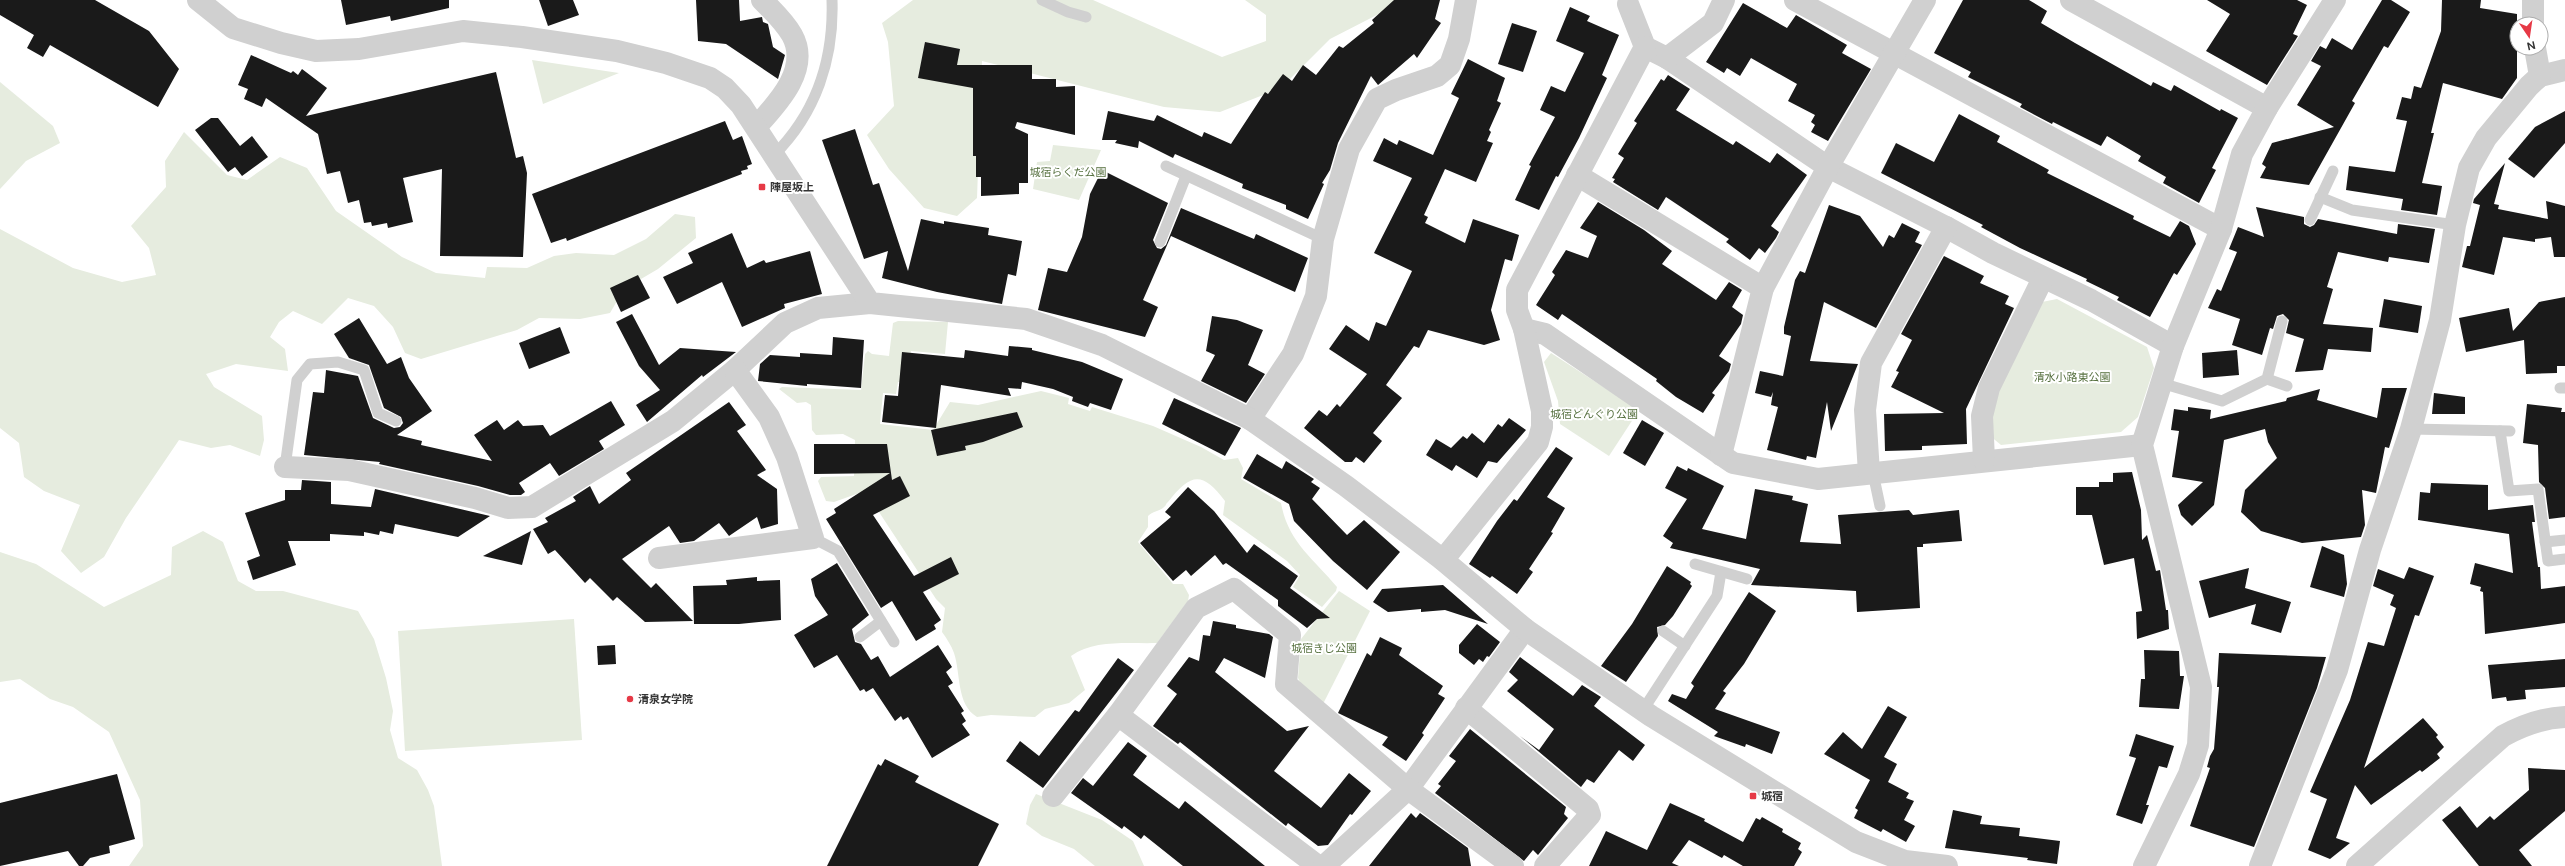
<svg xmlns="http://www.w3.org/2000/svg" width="2565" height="866" viewBox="0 0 2565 866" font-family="Figtree,'Noto Sans JP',sans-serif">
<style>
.green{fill:#e6ecdf}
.building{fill:#1a1a1a}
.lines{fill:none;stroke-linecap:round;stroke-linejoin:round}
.service{stroke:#d0d0d0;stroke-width:11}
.minor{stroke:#d0d0d0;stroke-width:22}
.tertiary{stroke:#d0d0d0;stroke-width:22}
.poi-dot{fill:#e63946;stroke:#fff;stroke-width:1.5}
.labels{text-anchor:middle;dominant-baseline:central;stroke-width:4;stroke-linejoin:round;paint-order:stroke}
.park-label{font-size:11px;fill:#56703f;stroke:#fff}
.poi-label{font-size:11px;font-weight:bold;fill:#333;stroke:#fff;text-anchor:start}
</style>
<rect width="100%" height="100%" fill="#fff"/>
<g class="green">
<path d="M913 0H1093L1222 57 1266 41V15L1245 0H1406L1330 39 1281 88 1220 112 1164 107 982 61 977 198 957 216 924 208 889 169 867 135 894 106 888 42 882 23Z"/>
<path d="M532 60 619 73 543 104Z"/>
<path d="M0 82 53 126 60 143 26 161 0 189Z"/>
<path d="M184 132 227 175 247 180 280 157 307 168 336 211 402 257 436 273 485 278 487 267 527 268 554 256 576 253 614 255 646 239 675 214 695 217 696 238 658 269 624 289 610 313 580 319 539 318 517 330 421 359 405 353 393 327 374 306 348 298 322 324 293 311 279 322 270 337 285 349 288 371 236 364 206 374 214 387 262 416 264 440 260 456 230 445 211 448 179 440 126 518 104 557 81 573 61 551 80 505 44 491 24 477 19 443 0 428V229L73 268 122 282 156 275 149 248 131 226 166 187 165 161Z"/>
<path d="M1053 145 1101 150 1079 200 1033 189 1037 162 1050 161Z"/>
<path d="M2057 299 2147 347 2154 368 2138 417 2121 432 2001 445 1989 435 1993 401 2042 302Z"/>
<path d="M898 321 948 322 945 354 911 351 908 382H898L896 394 883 393 880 424 933 430 950 402 978 405 1041 391 1069 398 1068 404 1090 411 1092 407 1153 426 1201 447 1224 460 1238 458 1243 468 1241 479 1281 503C1288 542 1313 558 1337 587L1336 591 1322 607 1293 587 1300 575 1287 561 1223 515 1225 501C1202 471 1191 473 1168 502 1166 503 1166 506 1164 507 1160 511 1153 511 1148 516V527L1138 542 1173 584H1183L1189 595 1188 601 1157 643C1129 644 1095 639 1071 656L1085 690 1069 703 1045 709 1035 717 991 715 977 717C956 704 961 674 954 653 951 645 947 639 942 632L945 608 936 599 879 512 862 492 834 502 826 501 818 481 821 477 854 476 855 440 843 434 816 435 812 430 811 405 806 402 797 403 779 389 782 387 861 390 865 354 868 351 872 354 889 356 893 323Z"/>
<path d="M1551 353 1639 410 1609 456 1560 424 1558 401 1544 362Z"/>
<path d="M203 531 223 542 238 581 256 591H283L358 611 374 639 386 678 393 711 390 730 398 758 417 770 428 790 434 806 442 866H129L143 846 140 800 109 732 73 707 50 699 20 679 0 682V552L36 564 104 607 171 575 172 547Z"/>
<path d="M1339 591 1370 611 1323 704 1303 689 1298 678 1301 639Z"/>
<path d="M574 619 582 740 405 751 398 631Z"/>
<path d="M1036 794 1102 820 1133 841 1144 866H1095L1074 849 1042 836 1026 824 1030 805Z"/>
</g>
<g class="building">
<path d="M0 0H95L149 31 179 69 158 107 50 45 43 57 27 48 34 35 0 15Z"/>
<path d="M341 0H449V8L391 21 390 16 346 25Z"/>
<path d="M539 0H573L579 15 548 26Z"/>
<path d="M696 0H739L740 21 762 17 763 22 768 24 773 47 785 55 778 79 726 44 698 41Z"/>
<path d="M1394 0H1440L1435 19 1441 23 1417 58 1414 54 1378 85 1371 76 1338 143 1330 170 1322 183 1324 184 1308 219 1286 209V205L1242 188 1243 184 1175 154 1173 158 1139 141 1138 148 1115 143 1117 140H1102L1108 111 1154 121 1157 115 1202 137 1204 132 1231 144 1265 92 1268 94 1283 74 1292 81 1303 65 1316 75 1339 46 1343 48 1374 23 1372 20Z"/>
<path d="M1963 0H2029L2047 11 2041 23 2075 43 2151 86 2153 82 2171 91 2174 85 2220 111 2221 109 2238 118 2212 168 2216 170 2199 203 2163 183 2166 177 2138 161 2141 156 2107 136 2101 146 2053 122 2052 124 2020 107 2022 104 1968 77 1971 72 1934 53Z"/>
<path d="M2207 0H2297L2307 5 2293 34 2298 36 2267 85 2206 51 2230 14Z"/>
<path d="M2382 0H2391L2410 12 2388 48 2384 46 2352 101 2355 103 2309 185 2260 178 2266 167 2262 164 2272 143 2334 127 2297 105 2321 66 2311 61 2320 46 2326 49 2332 38 2352 50Z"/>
<path d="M2442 0H2481L2480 8 2517 14V78L2502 99 2443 83 2431 133H2434L2422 183 2442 186 2437 215 2401 210 2403 199 2346 190 2349 166 2395 172 2407 121 2396 119 2402 97 2411 99 2414 86 2421 88 2441 31Z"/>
<path d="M1743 3 1787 28 1796 15 1847 45 1842 53 1871 69 1828 141 1811 132 1815 125 1811 122 1815 115 1788 101 1797 84 1751 58 1740 76 1727 68 1724 73 1706 62Z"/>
<path d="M1570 7 1590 16 1587 21 1619 35 1602 75 1607 78 1579 138 1558 177 1556 176 1539 210 1515 200 1531 166 1529 165 1555 117 1540 110 1551 86 1565 92 1584 53 1556 41Z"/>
<path d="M1512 23 1537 31 1523 72 1498 64Z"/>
<path d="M925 42 960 49 957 65H1032V79H1056V87L1075 86V135L1017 122 1015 128 1028 134V183H1019V194L981 196V177H976V156H973V88L918 78Z"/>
<path d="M251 55 291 73 293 71 298 75 302 69 327 88 306 116 496 72 516 158 523 156 527 173 523 257 440 256 442 169 403 178 413 222 388 228 387 223 372 226 371 222 364 223 359 200 348 203 340 171 327 174 318 134 266 98 262 107 244 99 248 89 238 85Z"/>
<path d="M1468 59 1505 78 1497 101 1501 103 1489 130 1491 132 1487 141 1493 143 1476 182 1445 169 1424 215 1428 217 1425 223 1465 243 1473 219 1519 235 1512 261 1505 259 1491 310 1500 340 1484 345 1428 330 1419 348 1414 346 1386 385 1402 398 1373 433 1382 441 1364 463 1356 457 1352 462H1345L1304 428 1319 410 1327 416 1337 404 1340 407 1367 374 1329 349 1346 325 1369 341 1376 322 1386 326 1412 271 1374 253 1412 178 1373 161 1384 138 1397 145 1399 140 1433 155 1459 98 1451 94Z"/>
<path d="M1668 75 1690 89 1676 110 1733 145 1736 141 1770 163 1777 153 1807 175 1771 226 1779 232 1776 238 1765 253 1759 248 1750 260 1726 242 1729 239 1666 197 1658 210 1613 182 1615 179 1612 178 1624 158 1618 154 1637 123 1634 121 1661 79 1664 81Z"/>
<path d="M2565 111V143L2534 178 2508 159 2535 127Z"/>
<path d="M1959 114 2000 136 1997 142 2049 170 2047 173 2134 216 2133 219 2170 237 2180 221 2189 226 2196 244 2177 275 2174 273 2150 317 2117 300 2119 297 2086 281 2087 279 2020 248 1981 227 1983 225 1881 173 1896 143 1934 162Z"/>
<path d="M211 118H218L240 146 252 136 268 157 242 176 235 167 228 172 195 130Z"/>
<path d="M725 121 733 140 742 136 752 164 747 166 748 169 741 171 742 174 567 241 566 238 551 243 532 194Z"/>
<path d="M855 129 873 185 879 183 908 271 921 219 944 224V221L989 228 988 235 1022 241 1016 276 1008 274 1002 304 937 292 882 278 888 251 864 259 822 140Z"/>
<path d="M2505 163 2494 204 2499 205 2498 209 2548 219 2546 201 2565 206V257H2554L2551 237 2535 239V242L2503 237 2494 275 2462 267 2467 246H2470L2480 205 2473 203 2474 199Z"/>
<path d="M1102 170 1168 203 1153 240 1157 248 1161 249 1166 245 1181 208 1254 239 1256 234 1308 258 1295 292 1171 236 1143 300 1158 307 1145 337 1038 310 1048 268 1067 272 1082 237 1090 194Z"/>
<path d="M1598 202 1644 230 1672 251 1662 264 1716 300 1729 282 1742 290 1732 307 1743 315 1741 324 1719 356 1731 364 1729 371 1712 393 1715 395 1703 413 1676 397 1656 381 1657 379 1562 314 1558 320 1536 305 1555 275 1552 272 1566 250 1588 258 1597 236 1580 228Z"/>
<path d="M1829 205 1860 216 1883 247 1889 235 1894 238 1902 223 1920 232 1915 242 1922 245 1876 328 1824 302 1810 361 1858 364 1831 431 1827 402 1816 458 1807 456 1806 460 1767 450 1778 407 1771 405 1773 392 1771 397 1755 393 1760 371 1783 376 1791 336 1784 334V327L1795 280 1800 271 1805 273Z"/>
<path d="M2256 207 2304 217V224L2310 227 2314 225 2318 219 2397 234 2398 224 2435 229 2429 263 2389 257 2388 262 2338 252 2327 287 2333 289 2323 324 2373 328 2371 352 2328 349 2323 370 2295 372 2304 339 2286 333 2289 320 2283 314 2277 316 2273 329 2270 328 2262 355 2232 345 2240 319 2208 308 2217 289 2221 291 2237 252 2229 249 2238 227 2264 237Z"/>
<path d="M732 233 747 268 764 260 766 263 810 251 822 294 784 304 785 308 742 327 722 282 677 304 663 277 693 263 688 253Z"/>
<path d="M1944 256 1984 276 1980 283 2009 296 2005 304 2014 308 1966 409 1967 444 1922 446V450L1885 451 1884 414 1944 413 1891 387 1899 372 1896 371 1912 340 1901 334Z"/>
<path d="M638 275 650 298 621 312 610 288Z"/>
<path d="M2565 297V366H2557V373L2526 374 2524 340 2466 352 2459 318 2509 308 2513 331 2539 302Z"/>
<path d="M2384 299 2422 306 2418 333 2379 327Z"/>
<path d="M632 314 659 365 680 348 736 352 703 377 702 375 647 422 636 405 660 390 639 366 616 322Z"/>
<path d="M1212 316 1237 320 1263 330 1248 365 1265 374 1246 403 1201 381 1215 355 1206 351Z"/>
<path d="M359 318 387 364 401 357 409 378 432 411 397 435 422 441 421 445 492 461 474 435 497 420 504 430 518 420 523 426 543 425 550 436 611 401 625 425 599 441 604 449 559 476 550 463 519 483 525 492 521 495H510L478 486 379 464 380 462 304 455 313 392 324 393 326 370 358 376 373 418 394 428 400 427 403 423 401 417 384 408 369 365 349 358 334 334Z"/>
<path d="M560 327 570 353 529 369 519 343Z"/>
<path d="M833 337 864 340 861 388 807 384V386L758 381 760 364 770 355 800 357V353L832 355Z"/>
<path d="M1009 346 1032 348V350L1082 362 1123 379 1111 410 1090 403 1088 407 1072 401 1073 397 1053 389 1022 382 1021 389 1008 388 1011 396 941 385 936 428 882 422 885 395 898 396 902 352 964 358 965 350 1008 356Z"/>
<path d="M2237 350 2239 375 2203 378 2202 353Z"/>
<path d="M2382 388H2407L2389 448 2385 447 2376 493 2362 490 2365 525 2361 537 2302 543 2261 531 2241 512 2245 490 2277 458 2268 442 2265 429 2224 440 2214 505 2192 526 2181 515 2178 505 2203 482 2172 477 2179 431 2171 430 2174 409 2188 411V407L2211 410 2210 419 2286 401 2287 398 2320 389 2317 400 2377 418Z"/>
<path d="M2434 393 2465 397V414H2432Z"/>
<path d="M1174 398 1241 428 1225 456 1162 424Z"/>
<path d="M729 402 746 425 737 431 766 470 757 475 777 489 778 524 761 529 757 517 729 536 719 523 694 541 680 543 669 526 622 559 651 588 656 583 693 621 645 622 617 597 613 601 590 578 585 583 555 550 548 554 533 529 548 522 545 518 576 501 573 497 590 486 599 504 631 480 626 473Z"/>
<path d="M2527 404 2562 408 2561 412H2565V517L2549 519 2545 488 2539 482 2538 445 2523 443Z"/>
<path d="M1017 412 1023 427 983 442 965 446 966 450 937 456 931 430Z"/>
<path d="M1509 418 1526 430 1497 463 1488 461 1477 478 1456 465 1452 471 1426 455 1436 439 1451 448 1463 436 1467 439 1472 433 1484 443 1498 424 1502 427Z"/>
<path d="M1642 420 1664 433 1645 466 1623 453Z"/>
<path d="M814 444H887L892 480 900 476 910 496 873 515 914 576 951 557 959 574 923 592 941 620 934 625 936 629 916 641 892 601 881 608 826 519 836 513 834 509 890 473 814 474Z"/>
<path d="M1556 447 1573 458 1547 497 1565 508 1551 532 1553 533 1529 569 1533 572 1517 594 1492 576 1490 578 1469 564 1497 521 1514 499 1517 501Z"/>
<path d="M1257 454 1282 469 1286 461 1314 479 1311 482 1320 488 1312 499 1347 535 1364 520 1400 552 1367 590 1333 561 1294 521 1289 504 1243 478Z"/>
<path d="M1677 466 1687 471 1688 468 1724 486 1702 529 1746 539 1755 489 1793 496 1792 500 1808 504 1800 542 1841 544 1838 515 1909 510 1913 515 1959 510 1962 541 1923 544V547H1917L1920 608 1857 612 1856 591 1751 585 1760 569 1670 548 1673 543 1663 536 1687 499 1665 488Z"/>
<path d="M2132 472 2141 510 2142 540 2147 535 2156 571 2160 570 2166 610H2168L2169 629 2137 639 2136 612 2142 611 2134 558 2104 565 2092 515H2076V487H2099V482H2113V473Z"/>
<path d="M302 480 331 482V504L371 507 375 489 490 516 458 537 395 524 393 534 380 531 379 535 364 532V536L330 534V541H288L296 565 253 580 247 561 260 556 245 513 285 500V490H301Z"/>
<path d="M2431 483 2488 485V510L2533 505 2535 522H2532L2538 567H2540L2541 589 2565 586V623L2485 634 2483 592 2480 591 2481 587 2470 584 2475 563 2513 573 2509 534 2418 520 2420 492 2430 493Z"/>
<path d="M1188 487 1214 511 1247 553 1254 544 1298 576 1290 588 1330 618 1317 619 1307 628 1278 606V600L1226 563 1223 565 1215 555 1191 576 1186 570 1173 581 1140 543 1171 517 1165 512Z"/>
<path d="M531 531 522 565 483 556Z"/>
<path d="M2322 546 2344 555 2347 584 2344 597 2310 587Z"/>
<path d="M837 563 869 615 852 629 855 642 861 644 871 660 878 656 890 677 938 645 952 667 946 672 953 683 948 686 964 711 961 713 966 721 962 724 970 735 932 758 908 717 903 720 901 716 895 721 873 688 866 692 864 689 860 691 837 655 814 668 794 635 828 615 815 596 811 579Z"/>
<path d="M1667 566 1691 582 1690 584 1692 586 1673 616 1665 625 1657 627 1658 636 1626 682 1601 666 1632 624Z"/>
<path d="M2409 567 2434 576 2419 616 2415 615 2364 768 2423 718 2438 735 2436 737 2444 747 2437 754 2440 758 2422 772 2420 770 2371 805 2355 785 2336 838 2350 843 2330 859 2308 850 2327 799 2310 792 2350 700 2368 642 2384 646 2396 608 2390 605 2394 595 2373 586 2378 569 2404 579Z"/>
<path d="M2249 568 2245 588 2291 602 2281 633 2251 624 2256 604 2209 618 2199 581Z"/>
<path d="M757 577V581L780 580 781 620 739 624H694L693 586 727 585 726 580Z"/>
<path d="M1443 585 1488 624 1445 610 1421 612V609L1388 612 1373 602 1382 589Z"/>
<path d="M1749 592 1776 611 1744 664 1723 691 1726 693 1715 709 1780 732 1772 754 1746 744 1745 747 1714 736 1718 732 1668 701 1672 694 1686 699 1694 686 1691 683Z"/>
<path d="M1213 621 1236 625V628L1269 634 1273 637 1265 678 1224 658 1215 672 1287 731 1309 726 1274 771 1321 808 1349 773 1371 791 1352 815 1350 814 1328 845 1318 846 1288 823 1286 826 1180 742 1178 744 1153 726 1177 694 1167 686 1189 657 1199 661 1203 635 1210 636Z"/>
<path d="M1477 624 1500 642 1489 657 1487 656 1483 662 1479 659 1474 665 1459 653V645Z"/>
<path d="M1380 637 1402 648 1399 655 1443 686 1438 694 1445 698 1422 733 1424 735 1406 761 1382 745 1388 737 1338 713 1367 653 1371 656Z"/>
<path d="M615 645 616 664 598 665 597 646Z"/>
<path d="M2144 650 2179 651 2180 676H2184L2179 709 2139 707 2141 679H2145Z"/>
<path d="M2219 653 2326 657 2317 688 2254 847 2190 826 2210 768 2207 767 2210 756 2214 749 2219 687H2217Z"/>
<path d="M1520 657 1573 696 1582 685 1601 697 1594 706 1645 745 1633 761 1619 750 1594 783 1587 779 1581 787 1520 736 1539 750 1554 729 1507 691 1518 680 1509 672Z"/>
<path d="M1118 658 1134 670 1043 788 1006 761 1020 741 1039 756 1075 710 1079 712Z"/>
<path d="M2565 659V687L2525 690 2526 699 2507 701 2506 697 2492 699 2488 665Z"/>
<path d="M1888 706 1907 717 1884 757 1897 764 1888 782 1909 793 1906 798 1914 801 1904 820 1915 826 1906 842 1883 829 1881 832 1854 818 1858 810 1855 808 1870 780 1824 754 1843 732 1862 749Z"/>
<path d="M1470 729 1566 807 1564 814 1568 818 1538 855 1533 850 1524 861 1435 793 1441 786 1438 784 1456 761 1449 756Z"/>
<path d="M2136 734 2174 746 2167 768 2159 766 2146 805H2149L2142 824 2116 815 2136 758 2129 756Z"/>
<path d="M1128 742 1147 756 1133 775 1179 809 1185 801 1265 866H1183L1144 835 1141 839 1124 826 1122 829 1071 793 1083 778 1093 786Z"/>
<path d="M885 759 919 776 915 782 999 824 978 866H827L878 764 881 766Z"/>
<path d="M2528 768 2565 770V811L2519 850 2532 866H2479L2442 820 2460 806 2477 828 2490 816 2494 820 2529 790Z"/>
<path d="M117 774 135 839 109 846 110 853 90 858 83 866H79L68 851 0 866V803Z"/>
<path d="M1670 803 1705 819 1704 821 1743 842 1756 818 1760 820 1762 817 1783 829 1782 832 1801 843 1798 849 1802 852 1794 866H1743L1724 855 1722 858 1689 840 1672 863 1679 866H1589L1606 831 1647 850Z"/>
<path d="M1953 810 1982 816 1980 824 2020 828 2019 836 2060 841 2057 864 2027 860 2028 858 1945 848Z"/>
<path d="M1411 813 1416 818 1420 813 1468 848 1471 866H1369Z"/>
</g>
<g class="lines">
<g class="service">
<path d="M1042 0 1068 12 1086 17"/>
<path d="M774 155C816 113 834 59 832 0"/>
<path d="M1166 166 1323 239"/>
<path d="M2320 197 2352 210 2455 225"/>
<path d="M2310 220 2333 171"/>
<path d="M1160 242 1186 176"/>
<path d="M2267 379 2287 386"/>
<path d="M2161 383 2222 401 2267 379 2282 321"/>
<path d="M2560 388H2565"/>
<path d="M2411 429 2510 431"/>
<path d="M2500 431 2509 491 2538 489 2548 561 2565 559"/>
<path d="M285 467 297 380 310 364 338 362 364 370 378 413 396 421"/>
<path d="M1873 473 1880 506"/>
<path d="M813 538 838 551 894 642"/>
<path d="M2545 542 2565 540"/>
<path d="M1695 564 1747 579"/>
<path d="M1663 631 1685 646"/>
<path d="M860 637 881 621"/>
<path d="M1643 710 1717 596 1721 572"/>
</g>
<g class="minor">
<path d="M1795 0 2221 229"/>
<path d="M2071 0 2267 108"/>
<path d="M2533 0V24"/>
<path d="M1628 4 1645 47 1667 58 1828 167 1946 227 1993 253 2091 300 2173 346"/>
<path d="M1667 58 1713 23 1724 0"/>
<path d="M2540 76 2565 70"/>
<path d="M756 127C777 104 811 69 792 35 784 21 773 11 762 0"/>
<path d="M1577 175 1763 288"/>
<path d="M1524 329 1545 334 1733 463 1818 479 2142 445"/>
<path d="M1250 419 1293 354 1316 296 1323 239 1349 149 1377 99 1396 90 1437 76 1450 65 1459 39 1466 0"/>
<path d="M1721 455 1763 288 1828 167 1925 0"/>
<path d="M1984 460 1982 416 1989 388 2043 278"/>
<path d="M285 467 349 470 475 498 508 508 532 507 673 421 735 370 785 323 818 308 870 303"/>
<path d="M1869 473 1865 410 1871 363 1946 227"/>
<path d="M659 558 813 538 787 457 769 417 735 370"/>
<path d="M1443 560 1538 442 1542 427V411L1524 329 1517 310V290L1645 47"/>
<path d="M1466 708 1588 809 1590 815 1545 866"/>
<path d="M1118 715 1318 866"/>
<path d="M1053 796 1118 715 1196 608 1234 589 1290 635 1286 684 1408 789 1525 629"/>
<path d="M1324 866 1408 789 1513 866"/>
<path d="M2144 866 2189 774 2198 745 2201 687 2142 445 2173 346 2221 229 2242 154 2267 108 2335 0"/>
<path d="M2260 866 2337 670 2370 550 2411 429 2440 320 2455 225 2469 168 2486 138 2529 86 2540 76 2535 48"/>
</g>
<g class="tertiary">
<path d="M198 0 233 28 281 43 316 51 359 49 463 31 522 37 617 51 666 63 710 78 725 88 741 105 870 303 1026 319 1102 345 1250 419 1346 486 1443 560 1525 629 1651 716 1856 842 1905 861 1947 866"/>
<path d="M2357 866 2503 736C2523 725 2542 718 2565 717"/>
</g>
</g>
<g class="poi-dot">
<rect x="758" y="183" width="8" height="8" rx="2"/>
<circle cx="630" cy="699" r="4"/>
<rect x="1749" y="792" width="8" height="8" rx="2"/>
</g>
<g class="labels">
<g class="park-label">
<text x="1068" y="172">城宿らくだ公園</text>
<text x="2072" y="377">清水小路東公園</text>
<text x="1594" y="414">城宿どんぐり公園</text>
<text x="1324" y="648">城宿きじ公園</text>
</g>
<g class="poi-label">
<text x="770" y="187">陣屋坂上</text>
<text x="638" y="699">清泉女学院</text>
<text x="1761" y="796">城宿</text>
</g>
</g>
<g transform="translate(2529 36) rotate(167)"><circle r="19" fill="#ffffff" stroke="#adadad"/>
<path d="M0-3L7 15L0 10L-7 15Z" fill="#e63946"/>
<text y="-6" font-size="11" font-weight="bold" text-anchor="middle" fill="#333333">N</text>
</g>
</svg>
